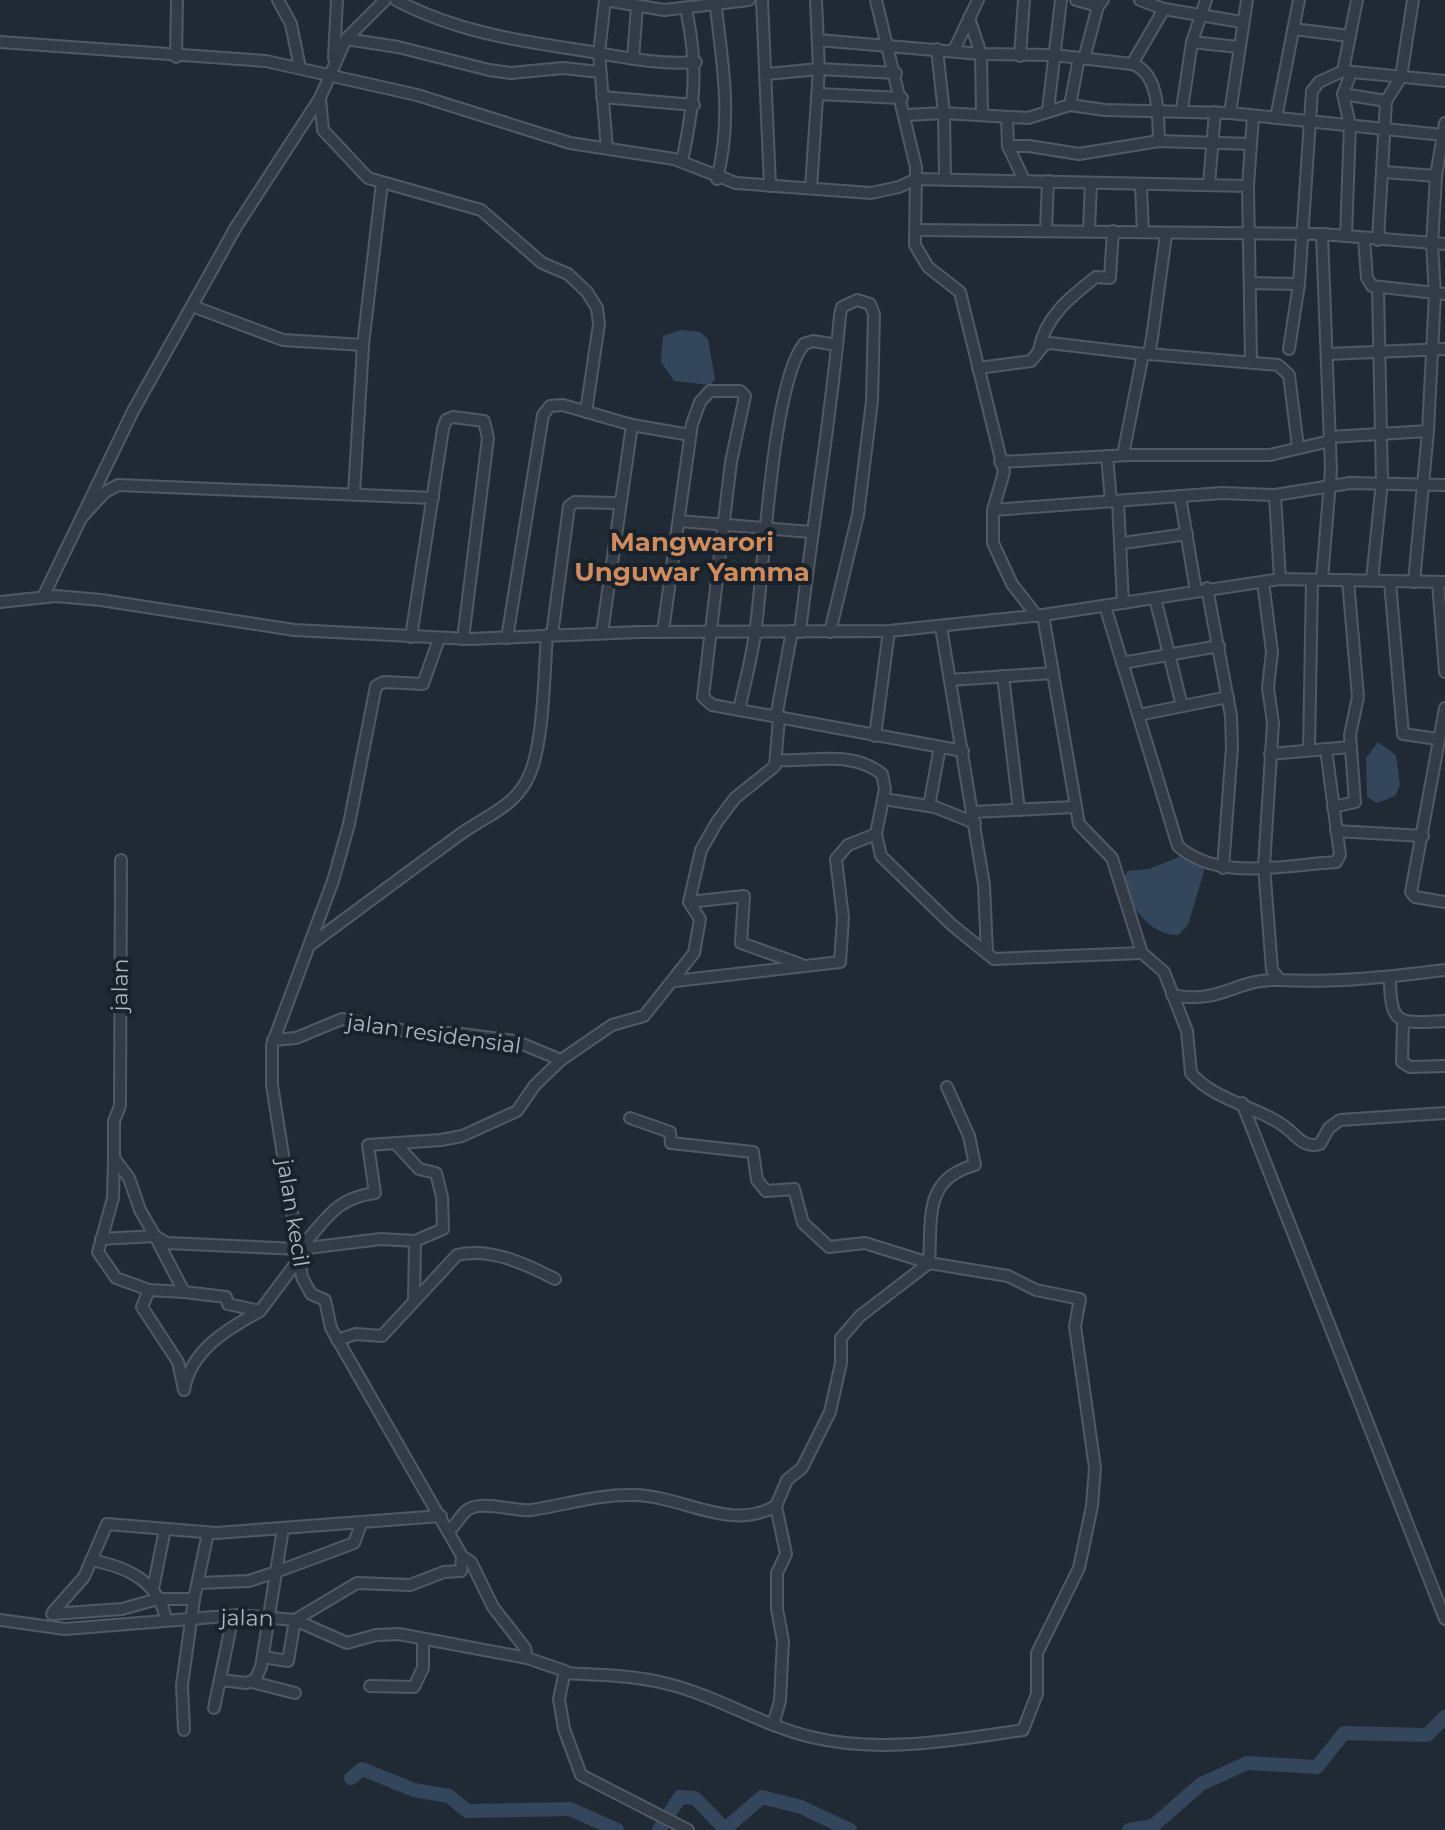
<svg xmlns="http://www.w3.org/2000/svg" width="1445" height="1830" viewBox="0 0 1445 1830" font-family="Montserrat,sans-serif">
<style>
.water{fill:#34465c}
.lines{fill:none;stroke-linecap:round;stroke-linejoin:round}
.river{stroke:#34465c;stroke-width:14}
.minor-casing{stroke:#515964;stroke-width:14}
.minor{stroke:#333c46;stroke-width:10}
.labels{text-anchor:middle;dominant-baseline:central;stroke-width:8;stroke-linejoin:round;paint-order:stroke}
.street-label{font-size:22px;fill:#aeb6c3;stroke:#19212a}
.quarter-label{font-size:26px;font-weight:bold;fill:#ce8b5d;stroke:#19212a}
</style>
<rect width="100%" height="100%" fill="#202a35"/>
<g class="water">
<path d="M681 330 700 332 708 339 715 379 710 385 674 381 661 362 663 336Z"/>
<path d="M1378 742 1396 755 1400 785 1395 796 1377 803 1367 797 1366 758Z"/>
<path d="M1184 855 1202 865 1204 871 1188 925 1178 935C1149 936 1129 904 1122 880L1128 871 1149 869Z"/>
</g>
<g class="lines">
<g class="river">
<path d="M351 1778 362 1769 414 1790 449 1796 467 1811 570 1809 617 1830"/>
<path d="M659 1830 680 1797 695 1798 725 1829 762 1797 801 1807 850 1830"/>
<path d="M1129 1830 1153 1826 1201 1784 1247 1763 1317 1767 1344 1733 1427 1735 1445 1717"/>
</g>
<g class="minor-casing">
<g id="minor">
<path d="M278 0 291 24 300 68"/>
<path d="M396 0C456 32 520 41 586 51 624 57 657 65 696 62"/>
<path d="M605 0 599 53 607 148"/>
<path d="M605 0 664 10 749 0"/>
<path d="M715 0C722 61 733 117 717 179"/>
<path d="M762 0 770 186"/>
<path d="M876 0 916 167 915 245 928 267 960 292 1004 472 993 510V543L1012 584 1037 616"/>
<path d="M1076 0 1098 6 1103 0"/>
<path d="M1140 0 1164 9 1242 22"/>
<path d="M969 18 981 54 982 115"/>
<path d="M1293 29 1350 36"/>
<path d="M346 39 398 47 489 70 511 73 563 68 600 72"/>
<path d="M818 40 981 54 1054 55 1132 64C1160 73 1158 116 1159 141"/>
<path d="M0 42 266 61 417 95 570 143 674 159 736 183 871 193 899 187 916 179 1248 186"/>
<path d="M1192 42 1238 47"/>
<path d="M937 49 944 113 945 180"/>
<path d="M954 50 978 0"/>
<path d="M1020 56 1024 0"/>
<path d="M176 57 177 0"/>
<path d="M334 58 337 0"/>
<path d="M633 59 637 6"/>
<path d="M1084 59 1098 6"/>
<path d="M1132 64 1164 9"/>
<path d="M1343 71 1357 0"/>
<path d="M767 74 819 69 896 73"/>
<path d="M818 94 902 98"/>
<path d="M1343 94 1386 101"/>
<path d="M602 97 694 105"/>
<path d="M320 99 323 130 368 178 481 210 542 263 568 274 587 292 597 308 599 324 586 412"/>
<path d="M1070 105 1079 58"/>
<path d="M1182 109 1192 42 1206 0"/>
<path d="M1048 110 1061 0"/>
<path d="M1230 113 1247 0"/>
<path d="M906 115 944 113 1028 118 1070 105 1105 110 1230 113 1443 135"/>
<path d="M1007 117 1008 146 1024 180"/>
<path d="M1276 118 1299 0"/>
<path d="M1008 146H1029L1079 154 1159 141 1251 144"/>
<path d="M682 162C694 104 699 68 686 9"/>
<path d="M1384 172 1436 176"/>
<path d="M1209 184 1215 112"/>
<path d="M1141 186 1143 232"/>
<path d="M811 188 819 69 816 0"/>
<path d="M916 230 1322 234 1445 244"/>
<path d="M1089 230 1091 183"/>
<path d="M1046 231 1048 181"/>
<path d="M1346 236 1350 125 1343 94 1351 73"/>
<path d="M1364 239 1367 278 1372 286 1445 294"/>
<path d="M1378 240 1386 101 1401 77 1413 0"/>
<path d="M1251 283 1299 284"/>
<path d="M192 306 283 340 363 345"/>
<path d="M1289 349 1299 284 1312 91 1319 82 1343 71 1445 81"/>
<path d="M1039 350C1045 317 1070 297 1096 277L1110 278 1113 231"/>
<path d="M1149 354 1278 365 1289 375 1298 447"/>
<path d="M1328 354 1445 349"/>
<path d="M1251 361 1248 186 1253 116"/>
<path d="M978 368 1031 361 1044 345 1050 343 1143 354"/>
<path d="M1330 437 1428 431"/>
<path d="M1123 455 1143 354H1149L1152 338 1166 235"/>
<path d="M1107 456 1111 501"/>
<path d="M1000 462 1130 455H1270L1330 441"/>
<path d="M354 493 363 345 382 183"/>
<path d="M1275 495 1280 579"/>
<path d="M1180 496 1196 591"/>
<path d="M1118 501 1123 603"/>
<path d="M993 510 1222 493 1275 495 1350 483 1445 485"/>
<path d="M84 515 105 492 118 485 433 498"/>
<path d="M679 521 811 532"/>
<path d="M1123 543 1187 534"/>
<path d="M1322 579 1331 470 1322 234"/>
<path d="M1372 580 1382 482 1378 289"/>
<path d="M1263 582 1272 652 1268 688 1273 723 1264 866 1272 970 1280 980"/>
<path d="M1390 582 1403 734 1438 739"/>
<path d="M1414 582 1428 431 1435 294 1432 244 1436 176 1445 123"/>
<path d="M1438 583 1445 672"/>
<path d="M1207 588 1231 716 1232 747 1223 868"/>
<path d="M43 597 133 411 236 227 320 98 346 39 385 0"/>
<path d="M1155 598 1182 706"/>
<path d="M0 602 56 596 101 600 294 630 470 639 639 632 889 631 1043 615 1280 579 1445 582"/>
<path d="M1105 606 1178 846C1219 882 1285 865 1336 862L1340 855 1326 749"/>
<path d="M1043 615 1079 824 1112 858 1142 953 1164 972 1187 1031 1191 1073C1215 1102 1260 1106 1289 1130 1299 1139 1305 1148 1320 1144L1329 1128 1340 1120 1445 1113"/>
<path d="M941 627 984 885 987 953"/>
<path d="M663 631 692 424 700 402 710 391H740L745 396 731 462 703 697 712 705 963 751"/>
<path d="M800 632C812 526 831 421 840 315L842 307 857 300 870 304 874 314 872 401 858 515 830 632"/>
<path d="M602 633 632 425"/>
<path d="M552 635 569 506 575 502 618 503"/>
<path d="M411 637 443 429 446 420 453 417 484 421 488 438 463 639"/>
<path d="M507 638 543 415 550 406 563 405 632 425 690 435"/>
<path d="M439 639 423 684 384 682 376 686 349 824 333 881 272 1045V1085L302 1277 311 1294 325 1300 331 1328 462 1556 471 1562 493 1607 525 1648 527 1658 565 1671 559 1699 564 1729 581 1775 688 1830"/>
<path d="M1122 663 1219 646"/>
<path d="M1003 676 1019 810"/>
<path d="M950 680 1053 673"/>
<path d="M1445 708 1411 892 1415 897 1445 902"/>
<path d="M739 710C745 682 753 654 756 626 764 568 772 383 804 344L813 341 837 345"/>
<path d="M1138 715 1228 697"/>
<path d="M776 717 792 631"/>
<path d="M875 736 889 631"/>
<path d="M1309 750 1312 580"/>
<path d="M1270 754 1350 747"/>
<path d="M777 760C814 762 851 750 882 774L885 789 876 834 881 856 952 925 994 959 1142 953"/>
<path d="M884 799 935 807 975 823"/>
<path d="M929 806 940 747"/>
<path d="M1333 807 1355 802 1350 735 1358 697 1348 580"/>
<path d="M973 812 1074 807"/>
<path d="M1336 831 1423 836"/>
<path d="M121 860 120 1106 114 1121V1158L129 1178 140 1210 155 1236"/>
<path d="M689 902 744 896 741 943 800 964"/>
<path d="M310 945C360 908 411 870 462 833 486 816 513 807 527 780 544 749 544 673 547 635"/>
<path d="M1390 977C1390 1027 1399 1023 1445 1021"/>
<path d="M675 981 840 962 843 918 836 859 848 845 876 834"/>
<path d="M1172 995C1221 1005 1237 978 1279 980 1335 983 1389 977 1445 970"/>
<path d="M1403 1020 1402 1062 1410 1067 1445 1066"/>
<path d="M273 1040 296 1038 342 1019 423 1034 454 1033 515 1041 561 1060"/>
<path d="M1242 1103 1445 1619"/>
<path d="M630 1118 670 1132 671 1143 753 1152 757 1180 766 1191 794 1189 803 1223 829 1247 865 1243 929 1263"/>
<path d="M396 1144 419 1169 436 1173 442 1197 443 1229 415 1241"/>
<path d="M114 1159 113 1198 98 1252 116 1278 149 1290"/>
<path d="M101 1239 155 1236"/>
<path d="M299 1249C326 1221 334 1198 375 1193L368 1145 441 1140 462 1136 517 1111 535 1085 561 1060 612 1025 644 1016 694 953 700 919 689 902 701 850 717 822 735 798 775 766 779 718"/>
<path d="M299 1259 260 1311 228 1304 226 1297 184 1292 155 1236 167 1243 299 1249 381 1239 415 1241 414 1301"/>
<path d="M184 1292 149 1290 142 1307 178 1362 184 1390C191 1350 227 1329 260 1311"/>
<path d="M337 1340 356 1334 382 1336 457 1255C490 1247 526 1264 555 1279"/>
<path d="M449 1531C456 1525 459 1518 465 1512 478 1498 514 1512 531 1510 565 1505 598 1494 634 1495 684 1496 729 1532 776 1506"/>
<path d="M91 1560C127 1567 159 1581 166 1620"/>
<path d="M198 1583 249 1581 276 1572 283 1529"/>
<path d="M153 1589 165 1529"/>
<path d="M194 1599 208 1533"/>
<path d="M53 1612 84 1577 107 1524 216 1533 441 1516"/>
<path d="M52 1614 122 1609 158 1599H194L182 1685 184 1730"/>
<path d="M0 1620 65 1629 239 1615 295 1620 357 1583 410 1585 444 1572 461 1571 462 1556"/>
<path d="M263 1657 288 1661 295 1620 347 1643 376 1635 399 1634 527 1658"/>
<path d="M565 1673C600 1675 634 1675 668 1684 717 1696 761 1725 811 1737 881 1754 953 1740 1023 1730L1037 1694V1653L1079 1568 1092 1506 1095 1468 1075 1326 1080 1299 1036 1290 1008 1276 929 1263C932 1218 923 1179 975 1165L969 1136 947 1087"/>
<path d="M221 1680 246 1683 255 1680 261 1667 276 1572 354 1543 361 1524"/>
<path d="M252 1682 295 1693"/>
<path d="M370 1686 414 1687 423 1668V1639"/>
<path d="M214 1708 233 1616"/>
<path d="M773 1725 780 1701 783 1641 777 1609V1573L786 1554 776 1506 787 1480 802 1468 830 1412 841 1363V1338L860 1316 929 1263"/>
</g>
</g>
<use href="#minor" class="minor"/>
</g>
<g class="labels">
<g class="street-label">
<text transform="translate(120 985) rotate(-89)">jalan</text>
<text transform="translate(434 1034) rotate(8)">jalan residensial</text>
<text transform="translate(293 1213) rotate(81)">jalan kecil</text>
<text transform="translate(247 1618) rotate(1)">jalan</text>
</g>
<g class="quarter-label">
<text x="692" y="542">Mangwarori<tspan x="692" dy="30">Unguwar Yamma</tspan></text>
</g>
</g>
</svg>
